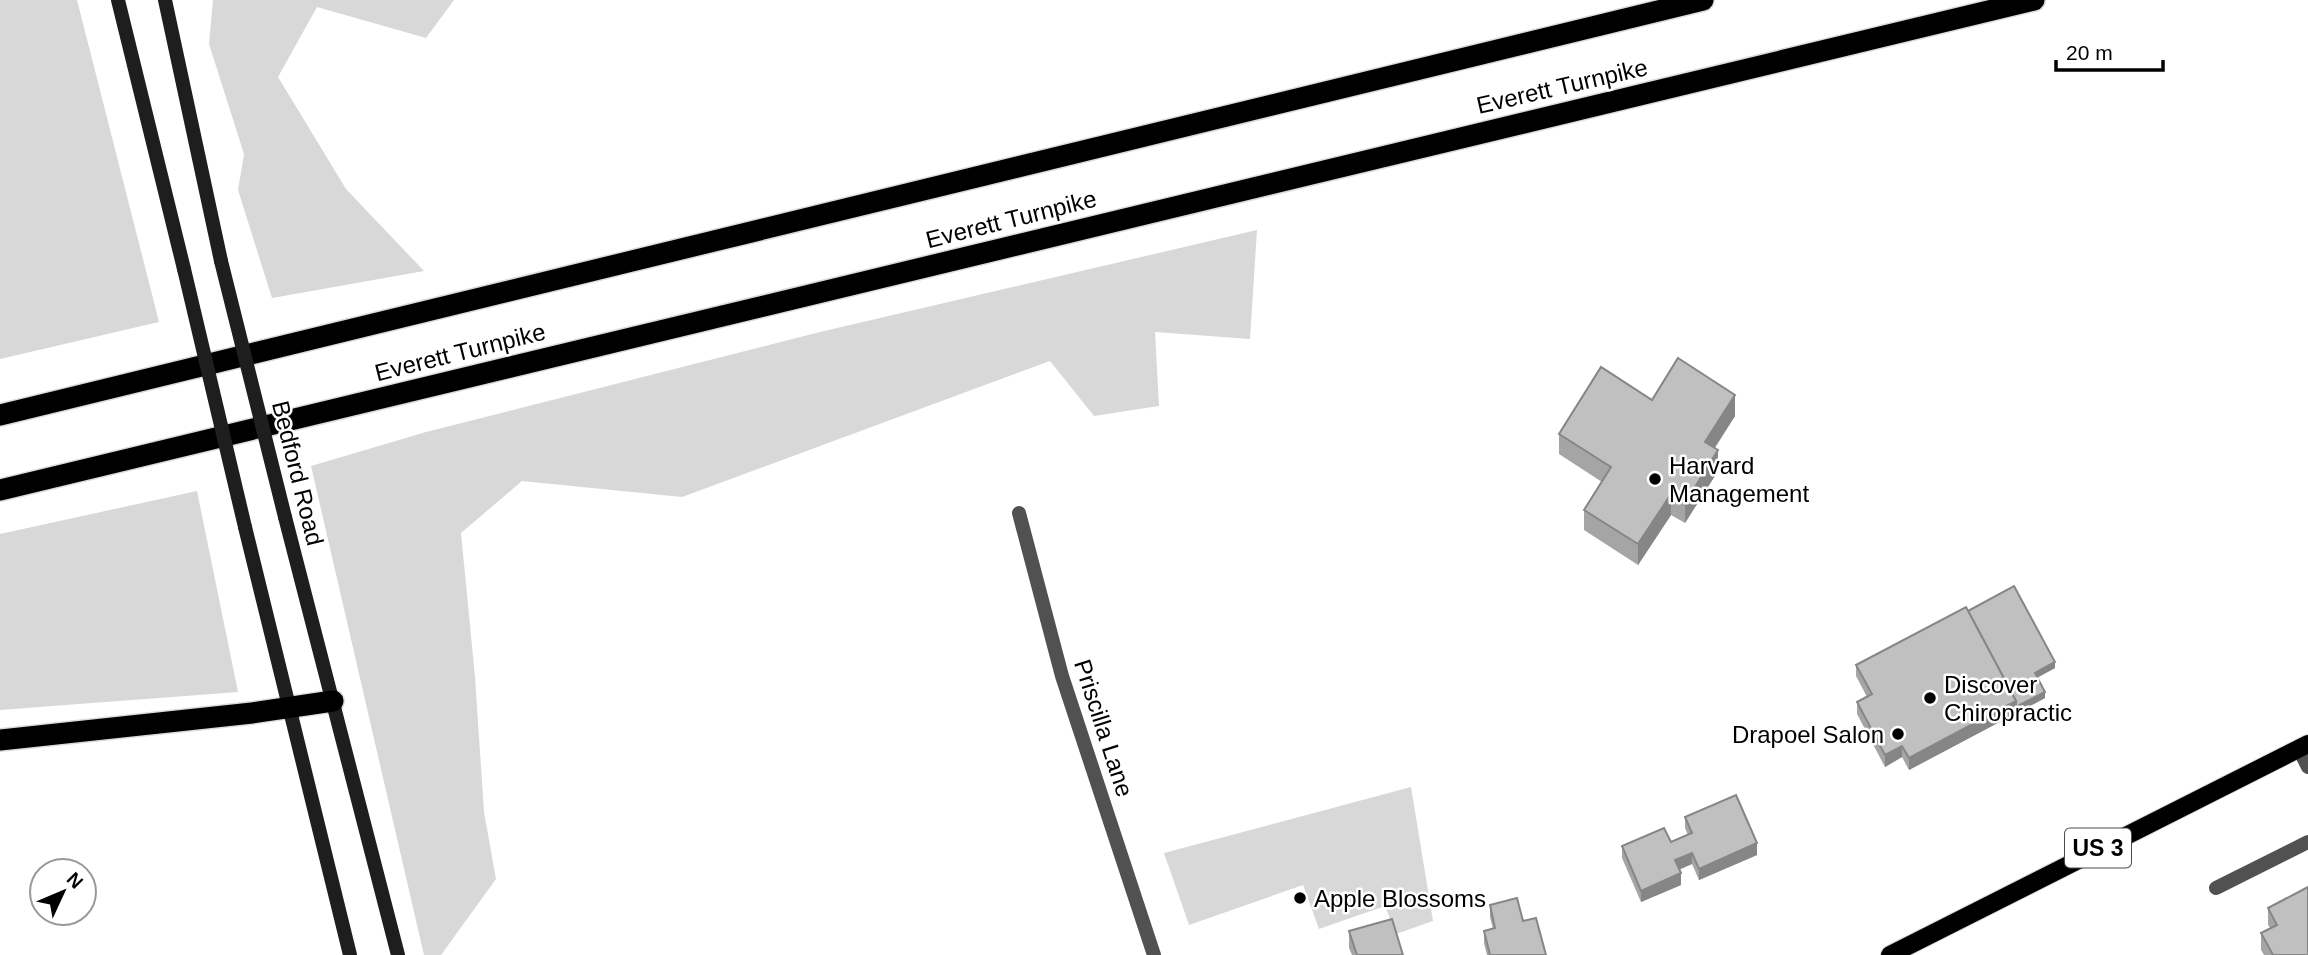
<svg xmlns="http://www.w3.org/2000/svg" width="2308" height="955" viewBox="0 0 2308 955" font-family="Helvetica,sans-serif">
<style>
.green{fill:#d8d8d8}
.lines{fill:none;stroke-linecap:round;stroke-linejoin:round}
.primary-casing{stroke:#dbdbdb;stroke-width:20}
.highway-casing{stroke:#dbdbdb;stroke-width:24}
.lane{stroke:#515151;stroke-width:14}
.street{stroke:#515151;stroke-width:14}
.secondary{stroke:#1e1e1e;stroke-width:14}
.primary{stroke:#000;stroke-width:18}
.highway{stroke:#000;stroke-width:21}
.secondary-bridge{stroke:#1e1e1e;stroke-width:14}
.wall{fill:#a5a5a5}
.shaded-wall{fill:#868686}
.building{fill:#c0c0c0;stroke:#868686;stroke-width:2}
.poi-dot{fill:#000;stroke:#fff;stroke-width:2.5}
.labels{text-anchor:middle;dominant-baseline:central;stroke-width:5;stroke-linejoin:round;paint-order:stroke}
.shield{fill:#fff;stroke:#4c4c4c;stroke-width:2}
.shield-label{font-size:23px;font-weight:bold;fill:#000}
.street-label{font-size:24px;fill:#000;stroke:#fff}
.poi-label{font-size:24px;fill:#000;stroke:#fff;text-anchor:start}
</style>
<rect width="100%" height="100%" fill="#fff"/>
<g class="green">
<path d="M0 0H77L159 322 0 359Z"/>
<path d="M213 0H454L426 38 317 7 278 77 346 189 424 271 272 298 238 190 244 154 209 44Z"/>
<path d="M1257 230 1250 339 1155 332 1159 406 1094 416 1050 361 682 497 522 481 461 533 475 677 484 812 496 879 441 955H424L311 466 426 432 820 332Z"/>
<path d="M197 491 238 692 0 710V534Z"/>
<path d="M1411 787 1433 921 1396 934 1385 906 1319 929 1303 885 1189 925 1164 853Z"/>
</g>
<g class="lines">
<g class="primary-casing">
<path id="primary" d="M1890 955 2308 744"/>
</g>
<g class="highway-casing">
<g id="highway">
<path d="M0 415 1703 0"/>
<path d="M0 490 2034 0"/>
<path d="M0 740 252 713 333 701"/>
</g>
</g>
<g class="lane">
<path d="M2299 749 2308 767"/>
<path d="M2216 888 2308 842"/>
</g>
<path class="street" d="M1019 513 1062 676 1154 955"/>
<g class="secondary">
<path d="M118 0 184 269"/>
<path d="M165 0 221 261"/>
<path d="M285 517 398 955"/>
<path d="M245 527 350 955"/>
</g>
<use href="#primary" class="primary"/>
<use href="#highway" class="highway"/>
<g class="secondary-bridge">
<path d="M221 261 285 517"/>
<path d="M184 269 245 527"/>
</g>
</g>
<g class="wall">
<path d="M1652 400 1735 416 1715 448 1718 471 1685 523 1671 515 1638 565 1584 530V510L1602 482 1559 454V434Z"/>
<path d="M1968 611 2055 668 2038 677 2045 698 1909 770 1902 757 1885 767 1857 714V702L1867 697 1856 676V665Z"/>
<path d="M1685 817 1757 855 1699 880 1692 864 1679 870 1681 885 1641 902 1622 858V846L1671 842 1688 835 1685 828Z"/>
<path d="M1490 905 1523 921 1546 955H1487L1484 943V931L1493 929 1490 917Z"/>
<path d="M2268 908 2308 955H2264L2261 950V933L2271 929 2268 925Z"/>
<path d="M1349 931 1403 955H1352L1349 948Z"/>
</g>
<g class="shaded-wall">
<path d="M1735 395V416L1705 462V442Z"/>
<path d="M1718 450V471L1685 523V503Z"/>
<path d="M1671 494V515L1638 565V544Z"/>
<path d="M2055 662V668L2035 679V673Z"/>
<path d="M2045 692V698L1909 770V758L2016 701Z"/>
<path d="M1902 746V757L1885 767V755Z"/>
<path d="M1757 843V855L1699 880V869Z"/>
<path d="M1692 853V864L1675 871V860Z"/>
<path d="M1681 873V885L1641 902V891Z"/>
</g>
<g class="building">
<path d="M1678 358 1735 395 1705 442 1718 450 1685 503 1671 494 1638 544 1584 510 1611 467 1559 434 1601 367 1652 400Z"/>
<path d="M2014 586 2055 662 2035 673 2045 692 2016 707V701L1968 611Z"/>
<path d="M1966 607 2016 701 1909 758 1902 746 1885 755 1857 702 1872 694 1856 665Z"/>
<path d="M1736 795 1757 843 1699 869 1692 853 1675 860 1681 873 1641 891 1622 846 1664 828 1671 842 1692 833 1685 817Z"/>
<path d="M2308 887V955H2273L2261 933 2277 925 2268 908Z"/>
<path d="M1517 898 1523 921 1536 918 1546 955H1490L1484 931 1495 928 1490 905Z"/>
<path d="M1392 919 1403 955H1357L1349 931Z"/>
</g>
<g class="poi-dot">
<circle cx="1655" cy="479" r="7"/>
<circle cx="1930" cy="698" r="7"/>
<circle cx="1898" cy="734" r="7"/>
<circle cx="1300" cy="898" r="7"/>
</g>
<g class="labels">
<rect class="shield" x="2065" y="828.5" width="66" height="39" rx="5"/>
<g class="shield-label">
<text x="2098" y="848">US 3</text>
</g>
<g class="street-label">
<text transform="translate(1562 86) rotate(-13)">Everett Turnpike</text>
<text transform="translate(1011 219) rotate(-14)">Everett Turnpike</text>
<text transform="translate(460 352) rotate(-14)">Everett Turnpike</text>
<text transform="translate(298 473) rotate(76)">Bedford Road</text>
<text transform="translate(1104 728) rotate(72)">Priscilla Lane</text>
</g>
<g class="poi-label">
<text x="1669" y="465">Harvard<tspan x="1669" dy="28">Management</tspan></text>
<text x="1944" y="684">Discover<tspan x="1944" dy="28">Chiropractic</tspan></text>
<text x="1884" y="734" text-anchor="end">Drapoel Salon</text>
<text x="1314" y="898">Apple Blossoms</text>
</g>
</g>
<g transform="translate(63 892) rotate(46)"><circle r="33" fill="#ffffff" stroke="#999999" stroke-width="2"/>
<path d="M0-5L12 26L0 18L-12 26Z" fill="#000000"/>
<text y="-10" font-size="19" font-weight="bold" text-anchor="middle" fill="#000000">N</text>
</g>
<path d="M2056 60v10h107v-10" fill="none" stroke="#000000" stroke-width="3.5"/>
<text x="2066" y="60" font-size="21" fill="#000000" stroke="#ffffff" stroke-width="5" paint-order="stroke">20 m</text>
</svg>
